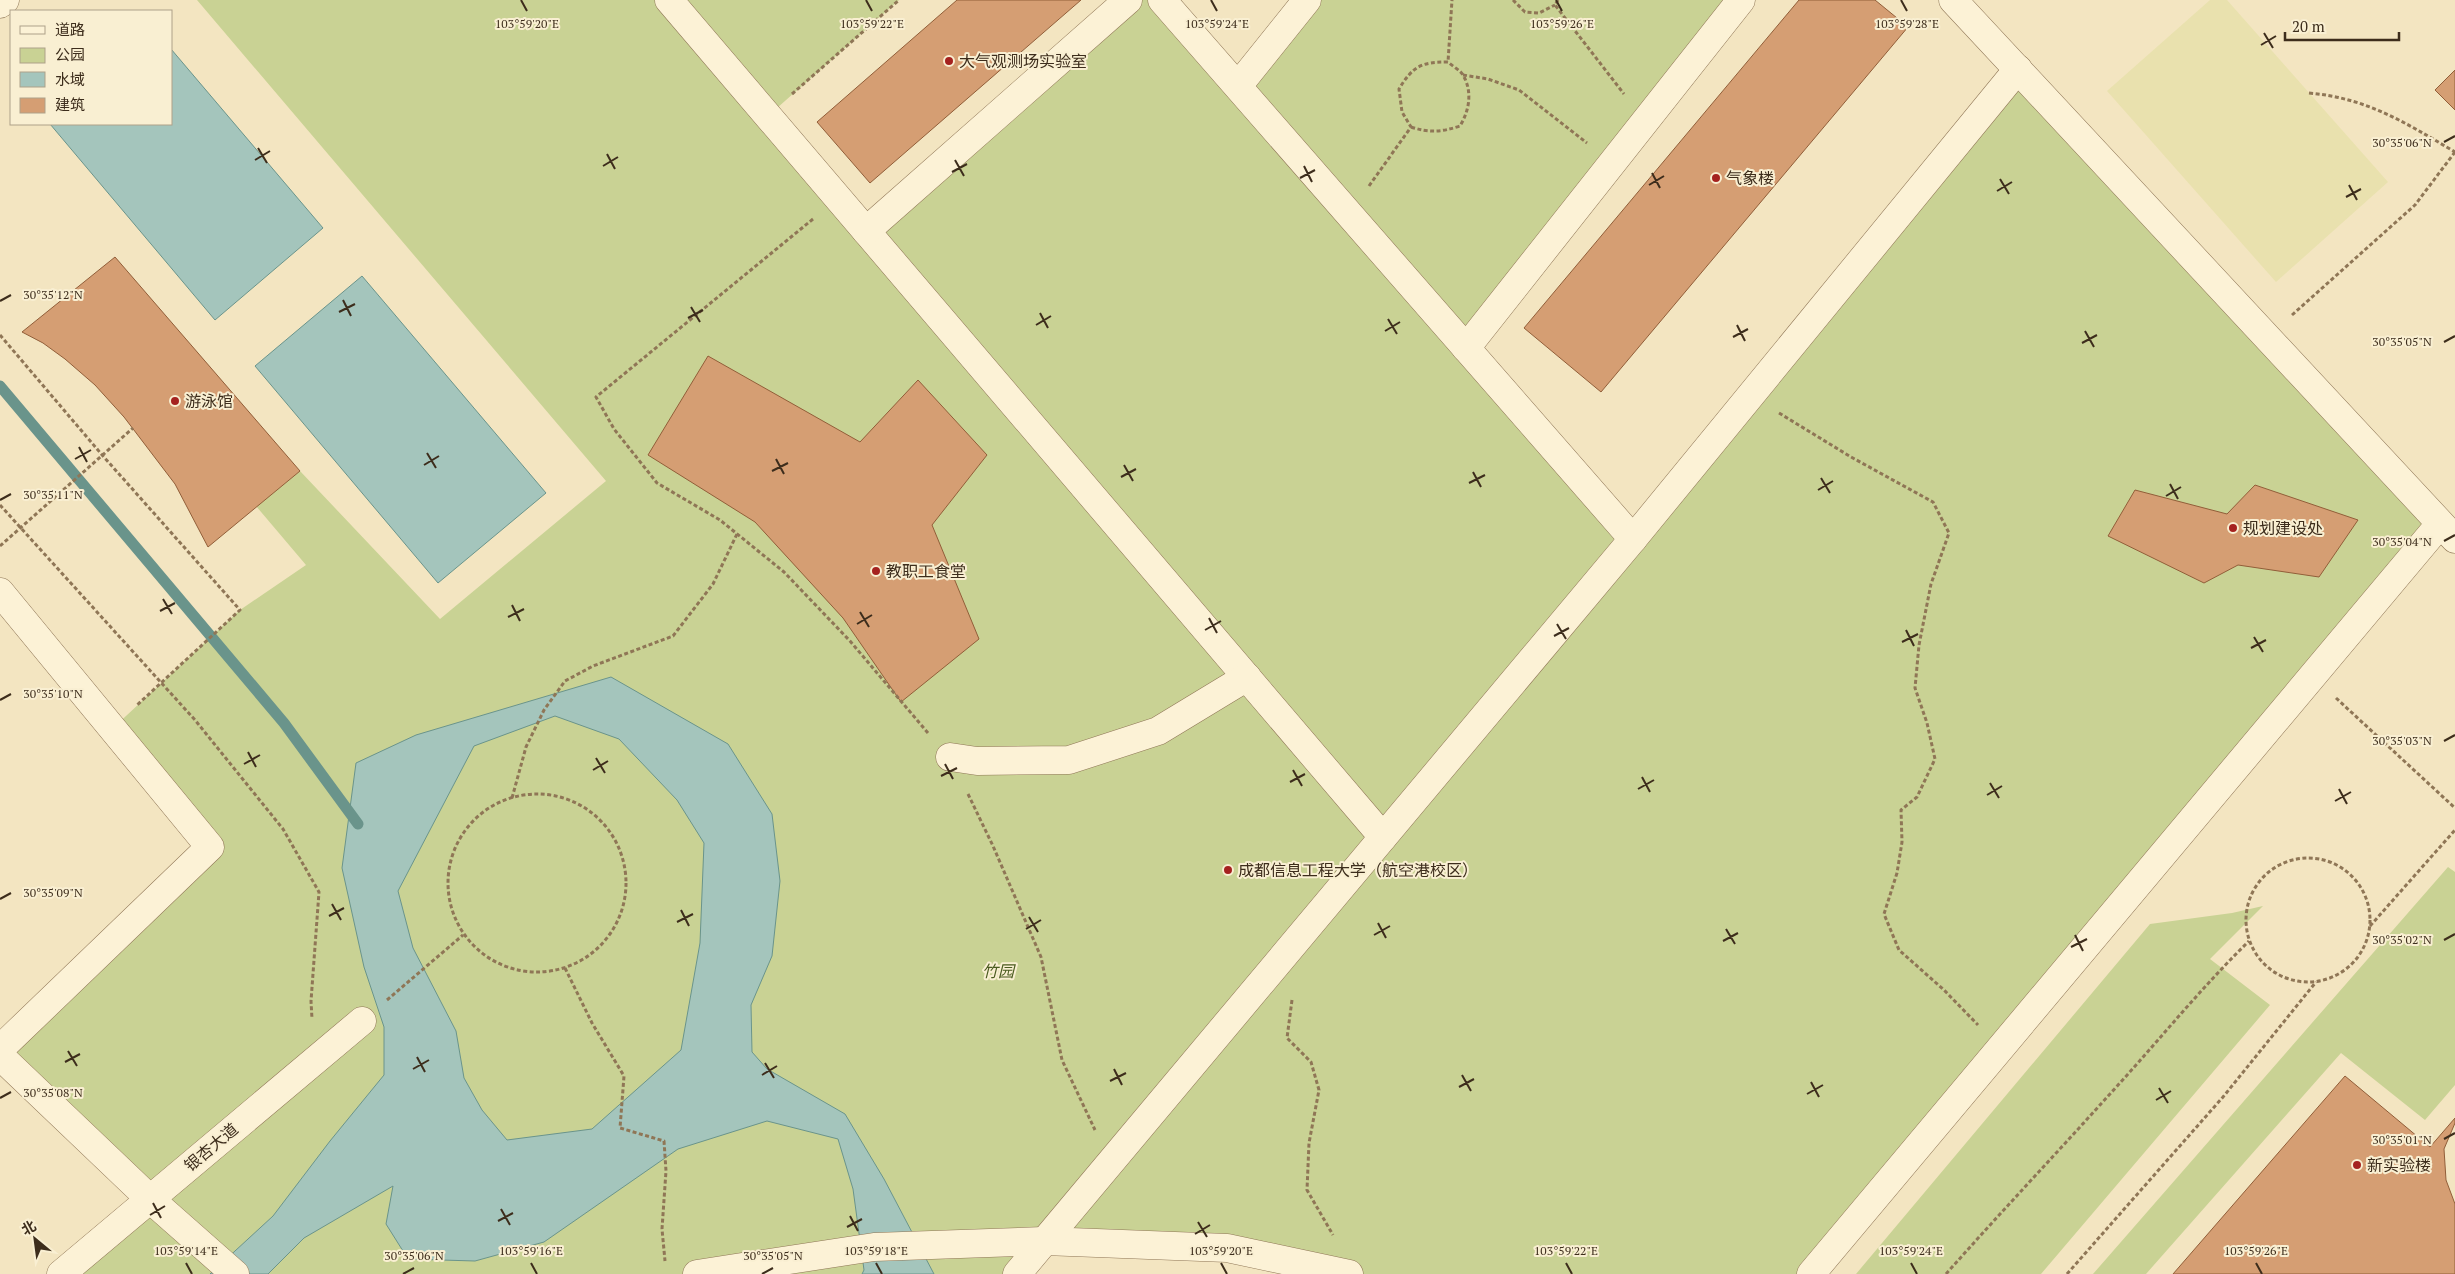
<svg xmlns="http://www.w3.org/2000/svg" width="2455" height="1274" viewBox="0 0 2455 1274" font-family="'PT Serif','Noto Sans SC',serif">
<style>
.farmland{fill:#e9e1ae}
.green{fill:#c9d294}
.water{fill:#a4c5bc;stroke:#6a948b;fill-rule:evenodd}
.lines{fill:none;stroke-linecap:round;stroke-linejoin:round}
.stream{stroke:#6a948b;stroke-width:11}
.building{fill:#d59e73;stroke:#915e39}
.minor-casing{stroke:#8f7656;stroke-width:29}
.path{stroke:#8f7656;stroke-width:3;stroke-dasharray:4 2.5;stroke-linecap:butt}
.minor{stroke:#fcf2d6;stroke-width:28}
.ticks{fill:none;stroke:#3d2d1c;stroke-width:2}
.poi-dot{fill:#a5221f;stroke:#f9efd2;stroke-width:2}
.labels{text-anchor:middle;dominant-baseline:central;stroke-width:4;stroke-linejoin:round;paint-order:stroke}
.poi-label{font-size:16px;fill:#3d2d1c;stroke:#f9efd2;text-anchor:start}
.park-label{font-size:16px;font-style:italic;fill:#4b5c20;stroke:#f9efd2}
.street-label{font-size:16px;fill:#3d2d1c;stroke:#f9efd2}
.ticks-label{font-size:12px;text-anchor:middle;fill:#3d2d1c;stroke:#f9efd2;stroke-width:4;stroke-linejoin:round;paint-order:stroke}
</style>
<rect width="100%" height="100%" fill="#f3e5c1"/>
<path class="farmland" d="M2210 0H2227L2388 182 2276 282 2107 91Z"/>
<g class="green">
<path d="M197 0H899L768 116 866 230 1128 0H1162L1238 86 1307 0H1741L1466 348 1631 537 2018 69 2440 524 1811 1274H1349L1044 1241 1017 1274H61L150 1198 0 1056 210 847 112 729 240 610 306 565 256 506 300 471 440 619 606 481Z"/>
<path d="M2448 867 2455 872V1085L2425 1120 2341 1053 2146 1274H2093Z"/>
<path d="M2263 906 2210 959 2270 1005 2041 1274H1856L2150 924 2232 913Z"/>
</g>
<g class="water">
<path d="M171 49 323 228 215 320 50 124H171Z"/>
<path d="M362 276 546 493 438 583 255 366Z"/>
<path d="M611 677 728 744 772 814 780 881 772 956 751 1005 752 1052 767 1069 845 1114 884 1179 934 1274H862L864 1270 853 1189 838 1139 767 1121 678 1149 544 1242 475 1261 408 1259 386 1224 393 1186 304 1238 268 1274H210L273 1216 330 1141 384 1075V1027L364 967 342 868 356 763 416 735ZM555 716 619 739 677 800 704 843 700 943 681 1050 592 1129 507 1140 482 1110 464 1078 456 1031 413 948 398 891 474 746Z"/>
</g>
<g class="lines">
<path class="stream" d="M0 386 284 723 358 824"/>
</g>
<g class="building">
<path d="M957 0H1081L870 183 817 122Z"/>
<path d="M1799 0H1875L1908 27 1601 392 1524 328Z"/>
<path d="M2455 70V110L2435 90Z"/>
<path d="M115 257 300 471 208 547 175 484 124 417 95 385 65 359 43 343 22 332Z"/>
<path d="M708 356 860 442 918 380 987 455 932 525 979 639 901 702 843 618 755 522 648 455Z"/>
<path d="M2255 485 2358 520 2319 577 2238 565 2204 583 2108 536 2135 490 2227 514Z"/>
<path d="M2345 1076 2430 1147 2455 1118V1123L2444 1149 2446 1180 2455 1204V1274H2173Z"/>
</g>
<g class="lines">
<g class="minor-casing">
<g id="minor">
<path d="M669 0 1383 837"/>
<path d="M1162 0 1633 539"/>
<path d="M1953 0 2455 539"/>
<path d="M0 4 5 0"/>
<path d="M1238 86 1307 0"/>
<path d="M866 231 1128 0"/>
<path d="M1466 348 1741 0"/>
<path d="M0 592 210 847 0 1049"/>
<path d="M950 757 977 761 1069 760 1158 731 1247 677"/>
<path d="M0 1056 150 1199 235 1274"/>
<path d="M61 1274 362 1021"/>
<path d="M697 1274 874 1247 1044 1241 1227 1248 1349 1274"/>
<path d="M1017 1274 1633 539 2018 69"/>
<path d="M1811 1274 2440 524"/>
</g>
</g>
<g class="path">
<path d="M1513 0 1525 12 1539 13 1555 5"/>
<path d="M1558 0 1555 5 1624 94"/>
<path d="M1463 75 1488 79 1519 90 1587 143"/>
<path d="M2309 93C2367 98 2406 123 2455 152"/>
<path d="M792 94 899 0"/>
<path d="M1411 127C1429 133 1442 132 1460 126 1469 111 1473 92 1463 75 1460 70 1452 66 1448 62"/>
<path d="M1369 186 1411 127 1402 112 1399 89C1413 66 1421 62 1448 62L1452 0"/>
<path d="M813 219 596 397 614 429 657 483 720 520 784 572 850 641 928 733"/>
<path d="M2292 315 2415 205 2455 152"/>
<path d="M0 335 103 456 240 610 136 706"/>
<path d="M1779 413 1851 457 1933 502 1949 533 1931 584 1919 645 1915 688 1927 723 1935 759 1917 797 1901 810 1902 842 1897 873 1884 914 1899 950 1944 990 1978 1025"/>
<path d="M0 505 195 720 283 829 319 892 311 1001 312 1019"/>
<path d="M0 546 133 428"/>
<path d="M2336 698 2455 808"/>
<circle cx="537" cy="883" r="89"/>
<path d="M968 794 993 846 1041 957 1062 1060 1095 1130"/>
<path d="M512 798 526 747 544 710 565 681 593 666 673 636 713 584 737 534"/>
<circle cx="2308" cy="920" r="62"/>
<path d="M2370 926 2455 830"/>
<path d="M565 968 592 1023 624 1076 620 1128 664 1141 666 1171 662 1229 665 1261"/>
<path d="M387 1000 463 935"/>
<path d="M1292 1000 1287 1038 1311 1062 1319 1090 1309 1143 1307 1190 1333 1235"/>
<path d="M1946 1274C2000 1213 2055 1155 2109 1095 2156 1044 2199 990 2249 941"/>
<path d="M2067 1274 2223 1097 2316 982"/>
</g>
<use href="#minor" class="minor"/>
</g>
<path class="ticks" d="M521 0 527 11M866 0 872 11M1211 0 1217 11M1556 0 1562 11M1901 0 1907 11M2264 33 2273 48M2261 45 2276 36M2444 142 2455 136M258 148 267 163M607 154 615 169M255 160 270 151M955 160 964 176M603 166 618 157M1304 166 1312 182M952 172 967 164M1652 173 1660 188M1300 178 1315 170M2000 179 2009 194M1649 185 1664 176M2349 185 2357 200M1997 191 2012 182M2346 197 2361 189M343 300 351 316M0 301 11 295M691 307 700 322M339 312 355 304M1040 313 1048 328M688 318 703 310M1388 319 1397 334M1036 325 1051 316M1737 325 1745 341M1385 331 1400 322M2085 331 2094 347M1733 337 1748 329M2444 342 2455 336M2082 343 2097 335M79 447 87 462M427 453 436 468M75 459 91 450M776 459 784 474M424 465 439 456M1124 465 1133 481M772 471 788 463M1473 472 1481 487M1121 477 1136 469M1821 478 1830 493M1469 483 1485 475M2170 484 2178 499M1818 490 1833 481M2166 496 2181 487M0 500 11 494M2444 541 2455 535M163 599 172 614M512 605 520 621M160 611 175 603M860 612 869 627M508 617 524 609M1209 618 1217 633M857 624 872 615M1557 624 1566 639M1205 630 1221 621M1906 630 1914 646M1554 636 1569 628M2254 637 2263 652M1902 642 1918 634M2251 648 2266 640M0 700 11 694M2444 741 2455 735M248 752 256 767M596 758 605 773M244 764 260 755M945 764 953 779M593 770 608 761M1293 770 1302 786M941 776 957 768M1642 777 1650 792M1290 782 1305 774M1990 783 1999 798M1638 789 1654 780M2339 789 2347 804M1987 795 2002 786M2335 801 2351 792M0 899 11 893M332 904 341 920M681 910 689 926M329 916 344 908M1029 917 1038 932M677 922 693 914M1378 923 1386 938M1026 929 1041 920M1726 929 1735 944M1374 935 1390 926M2075 935 2083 951M2444 940 2455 934M1723 941 1738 933M2071 947 2087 939M68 1051 77 1066M417 1057 425 1072M65 1062 80 1054M765 1063 774 1078M413 1069 429 1060M1114 1069 1122 1085M762 1075 777 1066M1462 1075 1471 1091M1110 1081 1126 1073M1811 1082 1819 1097M1459 1087 1474 1079M2159 1088 2168 1103M1807 1094 1823 1085M0 1098 11 1092M2156 1100 2171 1091M2444 1139 2455 1133M153 1203 161 1218M501 1209 510 1225M150 1215 165 1206M850 1216 858 1231M498 1221 513 1213M1198 1222 1207 1237M847 1227 862 1219M1195 1234 1210 1225M186 1263 192 1274M531 1263 537 1274M876 1263 882 1274M1221 1263 1227 1274M1566 1263 1572 1274M1911 1263 1917 1274M2256 1263 2262 1274M403 1274 414 1268M762 1274 773 1268"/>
<g class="poi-dot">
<circle cx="949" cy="61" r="5"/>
<circle cx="1716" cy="178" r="5"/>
<circle cx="175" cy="401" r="5"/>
<circle cx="2233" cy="528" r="5"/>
<circle cx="876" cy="571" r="5"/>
<circle cx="1228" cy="870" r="5"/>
<circle cx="2357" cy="1165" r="5"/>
</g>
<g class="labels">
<g class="poi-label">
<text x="959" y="61">大气观测场实验室</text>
<text x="1726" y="178">气象楼</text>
<text x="185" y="401">游泳馆</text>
<text x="2243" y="528">规划建设处</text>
<text x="886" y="571">教职工食堂</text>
<text x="1238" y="870">成都信息工程大学（航空港校区）</text>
<text x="2367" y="1165">新实验楼</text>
</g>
<g class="park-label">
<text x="998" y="971">竹园</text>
</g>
<g class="street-label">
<text transform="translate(211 1147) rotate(-40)">银杏大道</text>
</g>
</g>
<g class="ticks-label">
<text x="527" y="28">103°59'20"E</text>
<text x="872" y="28">103°59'22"E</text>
<text x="1217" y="28">103°59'24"E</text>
<text x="1562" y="28">103°59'26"E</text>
<text x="1907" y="28">103°59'28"E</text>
<text x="2402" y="147">30°35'06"N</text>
<text x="53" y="299">30°35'12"N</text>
<text x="2402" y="346">30°35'05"N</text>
<text x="53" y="499">30°35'11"N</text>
<text x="2402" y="546">30°35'04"N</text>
<text x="53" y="698">30°35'10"N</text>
<text x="2402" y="745">30°35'03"N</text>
<text x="53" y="897">30°35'09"N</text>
<text x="2402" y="944">30°35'02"N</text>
<text x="53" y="1097">30°35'08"N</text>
<text x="2402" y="1144">30°35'01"N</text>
<text x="186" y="1255">103°59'14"E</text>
<text x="531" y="1255">103°59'16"E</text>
<text x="876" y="1255">103°59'18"E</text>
<text x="1221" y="1255">103°59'20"E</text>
<text x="1566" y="1255">103°59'22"E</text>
<text x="1911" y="1255">103°59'24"E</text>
<text x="2256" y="1255">103°59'26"E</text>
<text x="414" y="1260">30°35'06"N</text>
<text x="773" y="1260">30°35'05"N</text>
</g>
<rect x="10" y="10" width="162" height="115" fill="#f9efd2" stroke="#aea189"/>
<rect x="20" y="26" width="25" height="8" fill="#fcf2d6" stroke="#aea189"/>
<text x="55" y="35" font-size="15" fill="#3d2d1c">道路</text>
<rect x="20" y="48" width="25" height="15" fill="#c9d294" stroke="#aea189"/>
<text x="55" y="60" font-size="15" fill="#3d2d1c">公园</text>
<rect x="20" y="72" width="25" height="15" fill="#a4c5bc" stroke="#aea189"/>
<text x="55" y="85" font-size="15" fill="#3d2d1c">水域</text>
<rect x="20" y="98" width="25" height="15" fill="#d59e73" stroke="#aea189"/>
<text x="55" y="110" font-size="15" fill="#3d2d1c">建筑</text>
<g transform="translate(35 1239) rotate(331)" stroke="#f9efd2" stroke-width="4" paint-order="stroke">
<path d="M0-4L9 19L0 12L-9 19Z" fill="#3d2d1c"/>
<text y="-8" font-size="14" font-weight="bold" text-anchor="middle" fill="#3d2d1c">北</text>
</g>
<path d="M2285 32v8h114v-8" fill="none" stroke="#3d2d1c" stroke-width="2.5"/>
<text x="2292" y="32" font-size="15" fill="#3d2d1c" stroke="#f9efd2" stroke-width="4" paint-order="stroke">20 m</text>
</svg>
